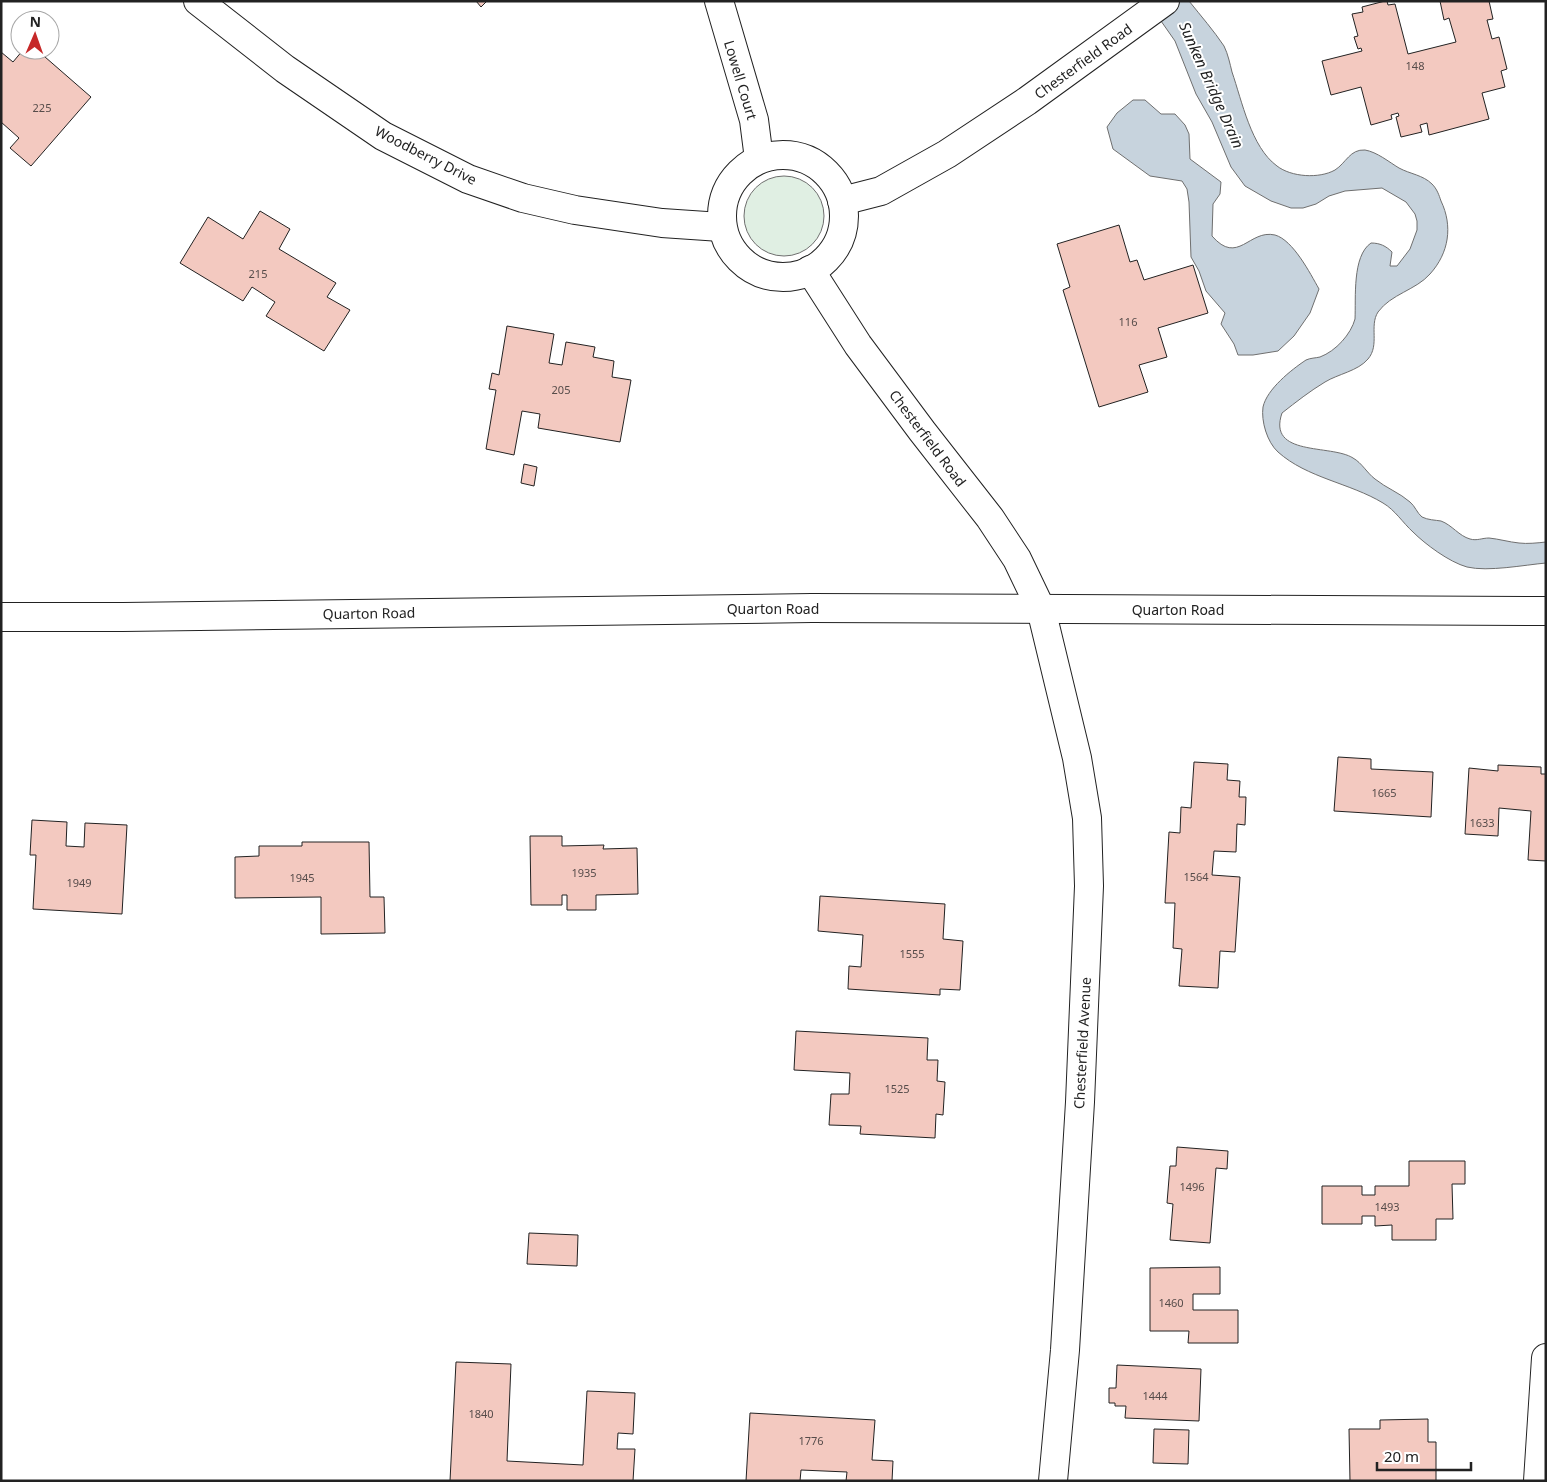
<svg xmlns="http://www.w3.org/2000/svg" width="1547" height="1482" viewBox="0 0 1547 1482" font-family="'Noto Sans',sans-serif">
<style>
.green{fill:#e0efe3;stroke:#6f6f6f}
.water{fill:#c7d3dd;stroke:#6f6f6f}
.building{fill:#f3c9c0;stroke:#222}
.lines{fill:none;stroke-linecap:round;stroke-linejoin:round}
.minor-casing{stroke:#222;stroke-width:30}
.minor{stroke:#fff;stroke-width:28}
.labels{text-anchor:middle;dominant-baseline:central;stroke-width:4;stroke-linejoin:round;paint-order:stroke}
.number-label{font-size:11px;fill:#564c4a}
.street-label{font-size:14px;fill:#222;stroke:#fff}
.water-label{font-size:15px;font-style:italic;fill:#222;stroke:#fff}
</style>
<rect width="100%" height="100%" fill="#fff"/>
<circle class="green" cx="784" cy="216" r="40"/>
<g class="water">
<path d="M1147 1H1189C1201 16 1214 31 1224 46 1228 54 1230 64 1232 72 1242 101 1251 147 1277 166 1291 177 1319 179 1335 170 1346 163 1350 149 1365 150 1377 152 1389 162 1399 168 1410 174 1423 175 1432 184 1437 189 1439 195 1441 201 1453 226 1449 253 1430 274 1416 290 1391 294 1378 312 1369 326 1380 345 1368 359 1358 371 1338 374 1325 382 1310 391 1296 402 1282 413 1267 457 1331 444 1353 458 1362 463 1367 473 1375 479 1386 488 1400 493 1410 502 1415 506 1417 513 1422 517 1428 520 1435 520 1441 521 1452 525 1459 536 1470 539 1477 541 1482 538 1489 538 1499 539 1509 542 1519 543 1527 544 1537 543 1546 542V563C1524 565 1488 572 1467 567 1449 562 1425 544 1413 532 1403 523 1395 510 1383 503 1350 483 1307 478 1278 452 1267 442 1261 421 1263 407 1267 389 1291 370 1306 360 1310 358 1316 358 1320 357 1336 351 1351 334 1355 319 1356 298 1352 256 1371 243 1380 243 1386 246 1392 252L1390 266H1397L1410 249 1417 230V221L1415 214 1406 202 1382 188 1345 191 1329 196 1316 204 1303 208H1291L1271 201 1245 186 1231 167 1212 122 1196 94 1175 41Z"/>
<path d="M1133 100H1145L1161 114H1175L1185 125 1189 134 1190 159 1221 182 1220 194 1213 204 1212 236C1238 266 1249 229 1275 235 1293 240 1310 273 1319 289L1310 313 1294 336 1278 351 1253 355H1238L1234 344 1221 324 1225 313 1206 291 1199 271 1191 257 1189 202 1187 189 1182 181 1150 176 1113 149 1107 127 1117 113Z"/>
</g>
<g class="building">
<path d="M476 1H487L481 7Z"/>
<path d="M1385 1H1387L1388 5 1395 4 1408 54 1456 42 1449 18 1444 20 1440 1H1489L1493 19 1487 20 1492 39 1499 37 1507 69 1501 71 1505 87 1482 93 1489 119 1429 135 1427 123 1420 125 1422 132 1401 137 1396 117 1399 116 1398 113 1391 115 1392 119 1371 125 1361 87 1331 95 1322 61 1362 51 1361 48 1358 49 1354 37 1358 36 1352 14 1363 12 1362 7Z"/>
<path d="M23 50H37L91 97 31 166 10 148 19 138 1 122V52L13 62Z"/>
<path d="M260 211 290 229 279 249 336 283 327 297 350 310 324 351 266 316 275 302 252 287 243 301 180 263 208 217 243 239Z"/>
<path d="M1119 225 1130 262 1137 260 1144 280 1193 265 1208 313 1158 328 1167 357 1139 365 1148 392 1099 407 1063 290 1070 287 1057 244Z"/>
<path d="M507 326 554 334 549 363 562 365 566 342 595 347 593 357 614 361 612 377 631 380 620 442 538 428 540 414 522 411 514 455 486 449 496 390 489 389 492 373 499 375Z"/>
<path d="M524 464 537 467 534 486 521 483Z"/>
<path d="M1338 757 1371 759V769L1433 772 1431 817 1334 811Z"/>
<path d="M1194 762 1228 764 1227 780 1240 781 1239 797H1246L1245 825 1237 824 1236 852 1214 851 1212 875 1240 877 1235 952 1220 951 1218 988 1179 986 1182 949 1173 948 1175 903H1165L1169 832 1180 833 1181 807 1191 808Z"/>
<path d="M1498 765 1541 767V774H1546V861L1528 860 1531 811 1499 808 1498 836 1465 834 1469 768 1498 771Z"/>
<path d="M32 820 67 822 66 846 84 847 85 823 127 825 122 914 33 909 36 855H30Z"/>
<path d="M530 836H562V846L604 845 603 849 637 848 638 894 596 895V910H567V895H562V905H531Z"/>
<path d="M302 842H369L370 897H384L385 933 321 934V897L235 898V857L259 856V846H302Z"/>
<path d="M820 896 945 904 943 939 963 941 960 990 940 989V995L848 989 849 966 861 967 863 935 818 931Z"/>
<path d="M796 1031 928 1038 927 1060H938L937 1081 945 1082 943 1115 936 1114 935 1138 860 1134 861 1126 829 1125 831 1094H849L850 1073 794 1070Z"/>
<path d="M1177 1147 1228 1151 1227 1169 1216 1168 1210 1243 1170 1240 1173 1204 1167 1203 1170 1166H1176Z"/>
<path d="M1409 1161H1465V1184H1452L1453 1219H1436V1240H1392V1225L1375 1226V1216H1362V1224H1322V1186H1362V1195H1375V1186H1409Z"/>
<path d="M529 1233 578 1235 577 1266 527 1264Z"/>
<path d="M1220 1267V1294H1193V1310H1238V1343H1188L1189 1331H1150V1268Z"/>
<path d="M456 1362 511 1364 507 1461 583 1465 587 1391 635 1393 633 1434 618 1433 617 1449H635L633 1481H450Z"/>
<path d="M1117 1365 1201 1369 1199 1421 1125 1418 1126 1406H1115V1403H1109V1388H1116Z"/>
<path d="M750 1413 875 1420 872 1460 893 1461 892 1481H846L847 1472 801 1470 800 1481H746Z"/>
<path d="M1428 1419V1442H1436V1481H1350L1349 1429H1380V1420Z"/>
<path d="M1154 1429 1189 1430 1188 1464 1153 1463Z"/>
</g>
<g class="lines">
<g class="minor-casing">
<g id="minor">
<path d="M198 1 285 69 383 136 468 179 523 198 575 210 662 223 721 227"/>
<path d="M719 1 754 120 759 159"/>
<circle cx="783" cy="216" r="61"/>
<path d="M842 201 881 191 947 154 1027 101 1165 1"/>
<path d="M810 270 858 345 922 431 990 518 1017 559 1041 609 1077 758 1087 818 1089 886 1080 1102 1065 1350 1053 1481"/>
<path d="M1 617H123L812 608 1546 611"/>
<path d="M1538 1481 1546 1358"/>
</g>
</g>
<use href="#minor" class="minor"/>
</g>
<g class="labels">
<g class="number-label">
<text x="1415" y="65">148</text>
<text x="42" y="107">225</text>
<text x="258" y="273">215</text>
<text x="1128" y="321">116</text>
<text x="561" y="389">205</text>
<text x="1384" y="792">1665</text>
<text x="1482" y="822">1633</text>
<text x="584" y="872">1935</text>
<text x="1196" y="876">1564</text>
<text x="302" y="877">1945</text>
<text x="79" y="882">1949</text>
<text x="912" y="953">1555</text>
<text x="897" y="1088">1525</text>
<text x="1192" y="1186">1496</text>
<text x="1387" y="1206">1493</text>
<text x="1171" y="1302">1460</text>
<text x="1155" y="1395">1444</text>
<text x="481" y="1413">1840</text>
<text x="811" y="1440">1776</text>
</g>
<g class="street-label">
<text transform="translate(1083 61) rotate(-36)">Chesterfield Road</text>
<text transform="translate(741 80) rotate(73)">Lowell Court</text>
<text transform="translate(426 155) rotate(27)">Woodberry Drive</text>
<text transform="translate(928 438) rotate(53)">Chesterfield Road</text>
<text x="773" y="608">Quarton Road</text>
<text x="1178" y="609">Quarton Road</text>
<text transform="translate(369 613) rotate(-1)">Quarton Road</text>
<text transform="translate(1082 1043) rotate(-87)">Chesterfield Avenue</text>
</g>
<g class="water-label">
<text transform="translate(1212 85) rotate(66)">Sunken Bridge Drain</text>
</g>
</g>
<rect width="1547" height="1482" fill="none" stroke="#222222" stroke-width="5"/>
<g transform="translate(35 35) rotate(2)"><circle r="24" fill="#ffffff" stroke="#a7a7a7"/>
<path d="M0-4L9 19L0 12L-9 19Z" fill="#c62828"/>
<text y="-8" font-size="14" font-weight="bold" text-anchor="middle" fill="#222222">N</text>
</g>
<path d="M1377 1462v8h94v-8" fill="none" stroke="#222222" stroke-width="2.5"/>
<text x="1384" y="1462" font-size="15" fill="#222222" stroke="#ffffff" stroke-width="4" paint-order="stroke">20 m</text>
</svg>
